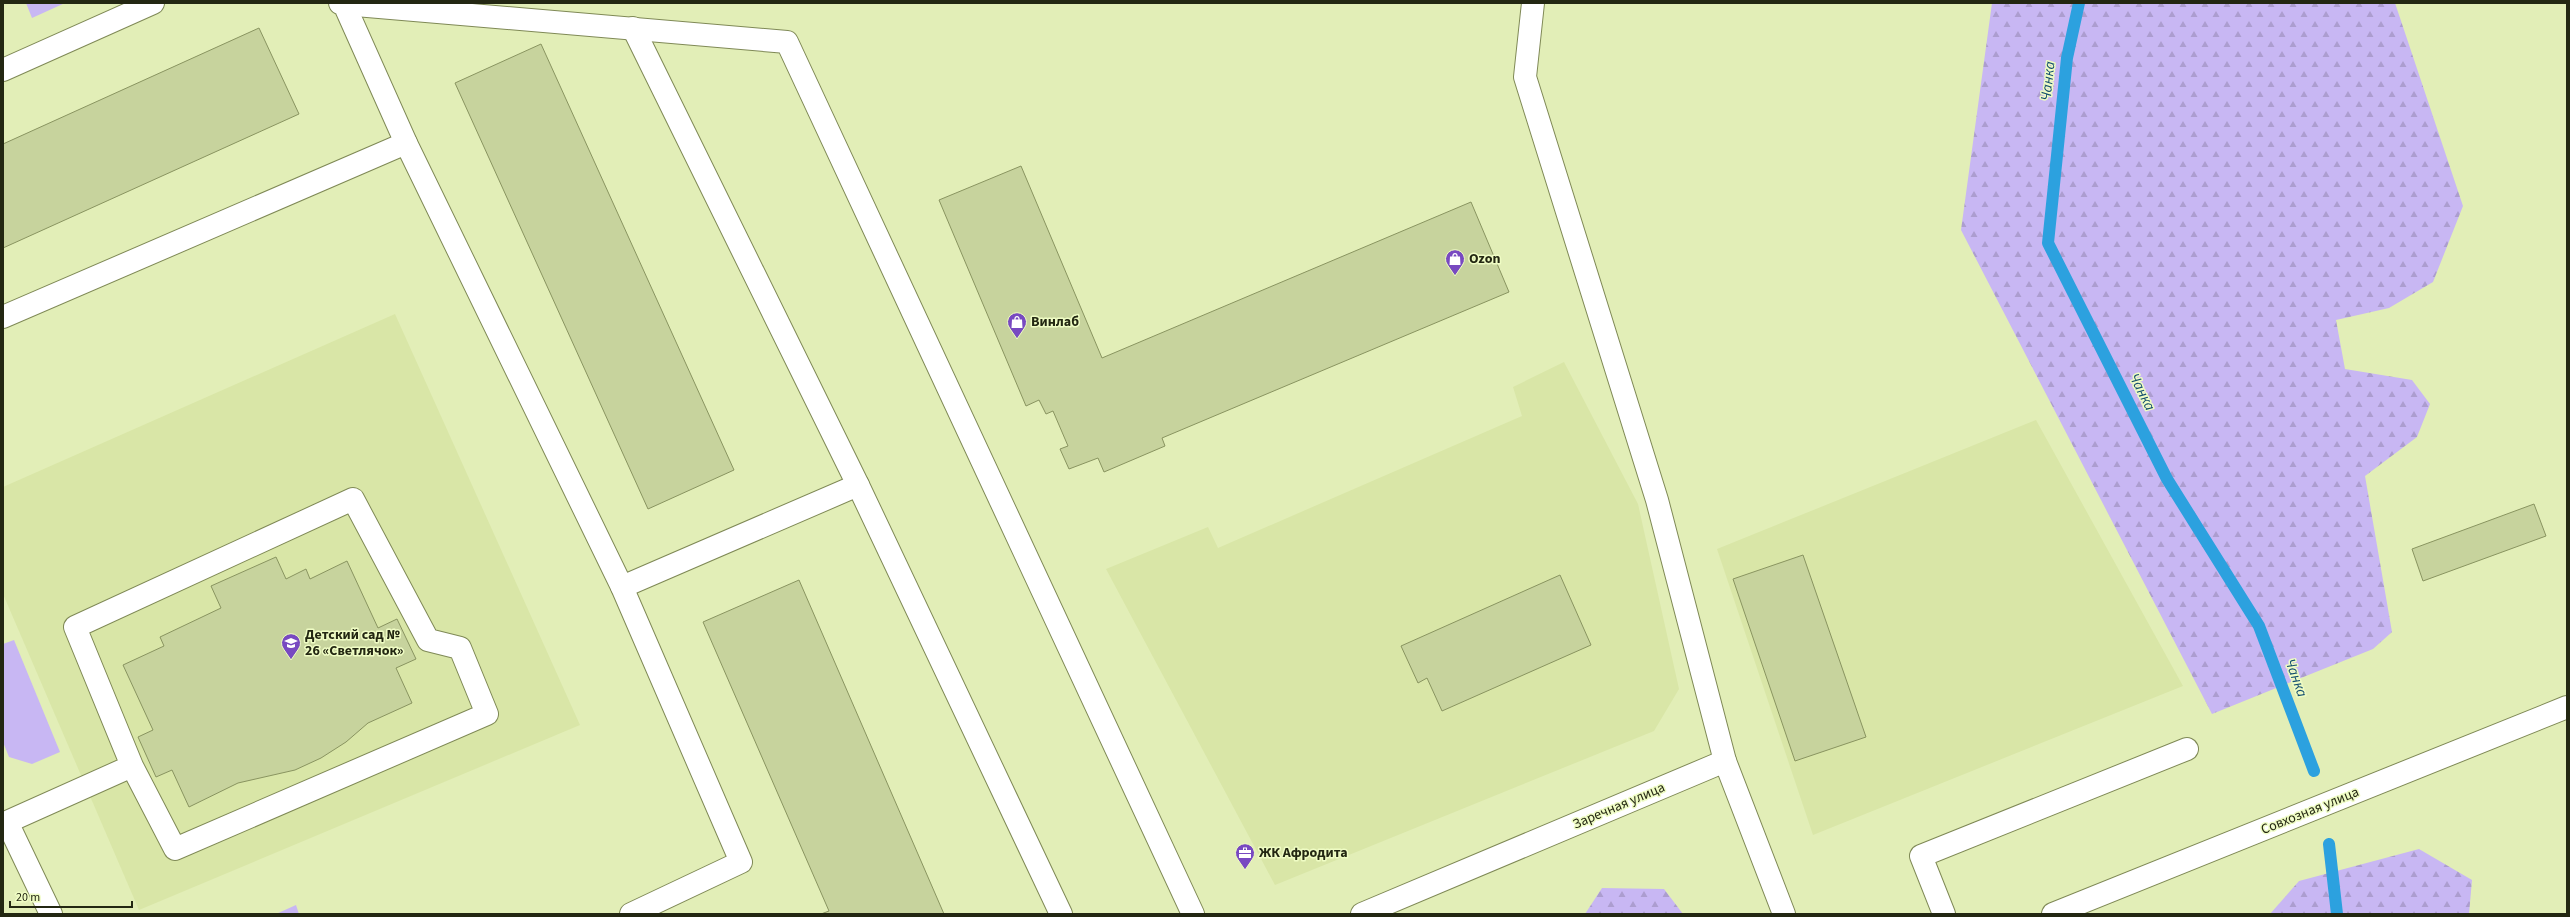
<svg xmlns="http://www.w3.org/2000/svg" width="2570" height="917" viewBox="0 0 2570 917" font-family="'Source Sans 3',sans-serif">
<style>
.built{fill:#d9e6a7}
.forest{fill:url(#forest-firs)}
.park{fill:#c8b7f3}
.lines{fill:none;stroke-linecap:round;stroke-linejoin:round}
.stream{stroke:#2ca1df;stroke-width:12}
.building{fill:#c7d39d;stroke:#899460}
.minor-casing{stroke:#7f8956;stroke-width:24}
.major-casing{stroke:#7f8956;stroke-width:24}
.minor{stroke:#fff;stroke-width:22}
.major{stroke:#fff;stroke-width:22}
.labels{text-anchor:middle;dominant-baseline:central;stroke-width:3;stroke-linejoin:round;paint-order:stroke}
.poi-label{font-size:14px;font-weight:bold;fill:#232712;stroke:#effcc4;text-anchor:start}
.street-label{font-size:14px;fill:#232712;stroke:#effcc4}
.water-label{font-size:15px;font-style:italic;fill:#134e6f;stroke:#effcc4}
</style>
<defs>
<pattern id="forest-firs" width="22" height="20" patternUnits="userSpaceOnUse"><rect width="22" height="20" fill="#c8b7f3"/><path d="M5 1l3.5 6h-7zM16 11l3.5 6h-7z" fill="#ac9dcf"/></pattern>
</defs>
<rect width="100%" height="100%" fill="#e2eeb7"/>
<g class="built">
<path d="M395 314 580 725 139 910 3 594V487Z"/>
<path d="M1564 362 1638 504 1679 689 1654 731 1275 885 1106 569 1208 527 1218 548 1522 416 1513 387Z"/>
<path d="M2036 420 2183 686 1813 835 1717 549Z"/>
</g>
<g class="forest">
<path d="M1992 3H2395L2463 206 2433 282 2389 308 2336 320 2345 369 2412 380 2430 404 2417 437 2365 476 2392 632 2373 649 2212 714 1961 230Z"/>
<path d="M2419 849 2472 880 2469 914H2270L2299 881Z"/>
<path d="M1602 888 1664 889 1683 914H1585Z"/>
</g>
<g class="park">
<path d="M26 3H65L32 18Z"/>
<path d="M14 640 60 752 32 764 9 757 3 742V644Z"/>
<path d="M296 905 299 914H276Z"/>
</g>
<g class="lines">
<g class="stream">
<path d="M2079 3 2067 58 2048 243 2167 479 2259 626 2314 771"/>
<path d="M2329 844 2337 914"/>
</g>
</g>
<g class="building">
<path d="M259 28 299 114 3 248V144Z"/>
<path d="M541 44 734 470 648 509 455 83Z"/>
<path d="M1021 166 1102 358 1471 202 1509 292 1162 438 1165 446 1104 472 1098 458 1069 469 1060 449 1068 446 1053 411 1046 414 1039 400 1026 406 939 200Z"/>
<path d="M2534 504 2546 536 2423 581 2412 549Z"/>
<path d="M1803 555 1866 737 1795 761 1733 579Z"/>
<path d="M276 557 286 579 306 569 310 579 347 561 378 628 397 619 416 659 396 668 412 703 368 723 346 742 321 758 295 770 238 783 189 807 172 770 156 777 138 737 153 730 123 665 164 646 160 637 221 608 211 586Z"/>
<path d="M1560 575 1591 645 1442 711 1427 678 1418 683 1401 646Z"/>
<path d="M799 580 944 914H821L829 911 703 622Z"/>
</g>
<g class="lines">
<g class="minor-casing">
<g id="minor">
<path d="M1533 3 1525 77 1657 500 1725 761"/>
<path d="M344 4 787 42 1193 914"/>
<path d="M633 28 858 485 1061 914"/>
<path d="M3 70 153 3"/>
<path d="M406 143 622 587 858 485"/>
<path d="M3 317 406 143 344 4 340 3"/>
<path d="M622 587 741 862 631 914"/>
<path d="M51 914 7 822 132 766 75 627 353 499 428 640 460 648 487 714 175 849 132 766"/>
<path d="M1362 914 1725 761 1784 914"/>
<path d="M1944 914 1921 856 2187 749"/>
</g>
</g>
<g class="major-casing">
<path id="major" d="M2053 914 2567 707"/>
</g>
<use href="#minor" class="minor"/>
<use href="#major" class="major"/>
</g>
<defs>
<g id="shop-pin" transform="scale(1)"><path d="M0 17L-7.5 6A9.5 9.5 0 1 1 7.5 6Z" fill="#7849c1" stroke="#effcc4"/><path d="M-5-2.5h2.3a2.7 3.5 0 0 1 5.4 0H5L5.5 6h-11ZM-1.5-2.5h3a1.5 2.3 0 0 0-3 0Z" fill="#fff"/></g>
<g id="school-pin" transform="scale(1)"><path d="M0 17L-7.5 6A9.5 9.5 0 1 1 7.5 6Z" fill="#7849c1" stroke="#effcc4"/><path d="M0-5L7-2L0 1L-7-2ZM-4 1L0 2.5L4 1V4Q0 6-4 4Z" fill="#fff"/></g>
<g id="office-pin" transform="scale(1)"><path d="M0 17L-7.5 6A9.5 9.5 0 1 1 7.5 6Z" fill="#7849c1" stroke="#effcc4"/><path d="M-6-3h4V-5.5h4V-3h4V5H-6ZM-1-4.5V-3h2v-1.5ZM-6 0V1H6V0Z" fill="#fff"/></g>
</defs>
<g fill-rule="evenodd">
<use href="#shop-pin" x="1455" y="259"/>
<use href="#shop-pin" x="1017" y="322"/>
<use href="#school-pin" x="291" y="643"/>
<use href="#office-pin" x="1245" y="853"/>
</g>
<g class="labels">
<g class="poi-label">
<text x="1469" y="259">Ozon</text>
<text x="1031" y="322">Винлаб</text>
<text x="305" y="635">Детский сад №<tspan x="305" dy="16">26 «Светлячок»</tspan></text>
<text x="1259" y="853">ЖК Афродита</text>
</g>
<g class="street-label">
<text transform="translate(1619 806) rotate(-23)">Заречная улица</text>
<text transform="translate(2310 811) rotate(-22)">Совхозная улица</text>
</g>
<g class="water-label">
<text transform="translate(2048 81) rotate(-84)">Чанка</text>
<text transform="translate(2142 392) rotate(63)">Чанка</text>
<text transform="translate(2296 678) rotate(70)">Чанка</text>
</g>
</g>
<rect width="2570" height="917" fill="none" stroke="#232712" stroke-width="8"/>
<path d="M10 901v6h122v-6" fill="none" stroke="#232712" stroke-width="2"/>
<text x="16" y="901" font-size="12" fill="#232712" stroke="#effcc4" stroke-width="3" paint-order="stroke">20 m</text>
</svg>
